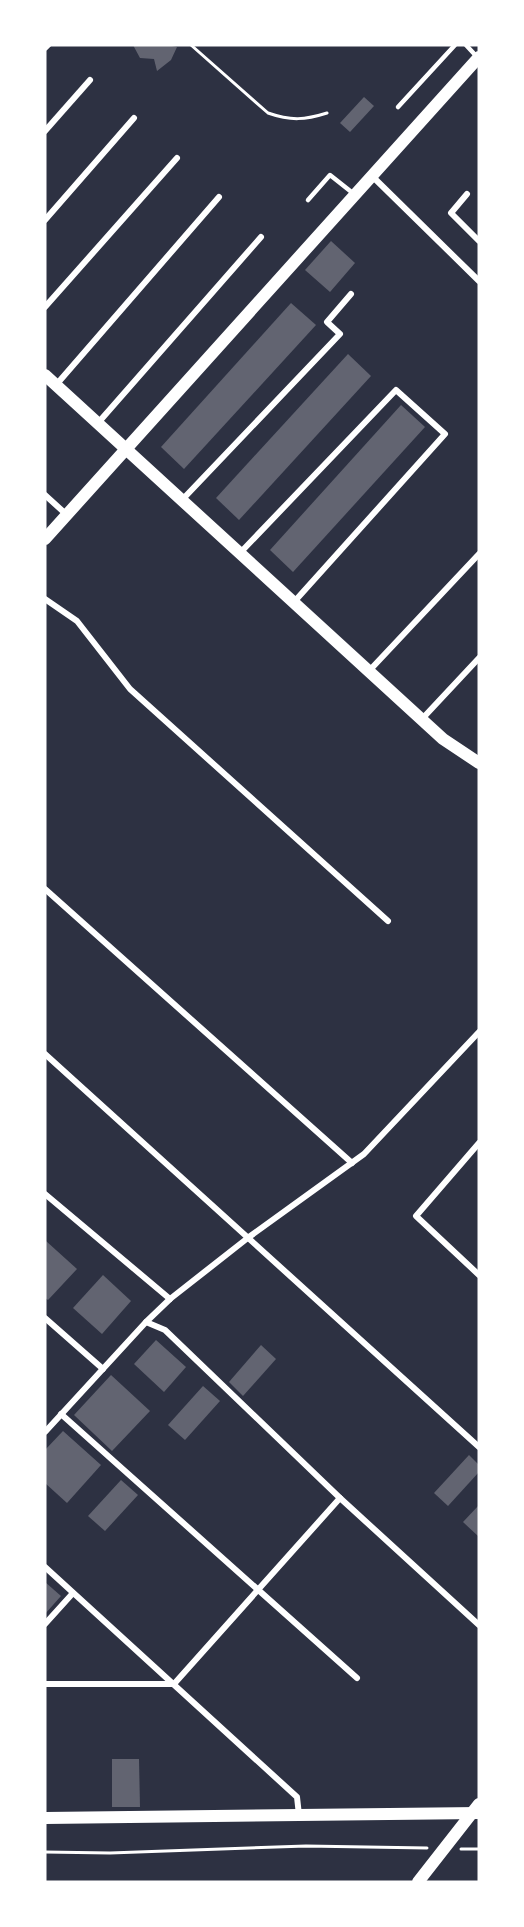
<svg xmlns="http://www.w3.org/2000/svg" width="524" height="1927" viewBox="0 0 524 1927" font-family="Rubik,sans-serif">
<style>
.building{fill:#626471}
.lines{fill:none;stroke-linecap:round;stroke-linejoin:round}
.path{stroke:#fff;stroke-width:3}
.service{stroke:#fff;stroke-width:4.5}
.minor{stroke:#fff;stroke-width:6}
.secondary{stroke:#fff;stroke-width:12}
</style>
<rect width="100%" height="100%" fill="#2d3142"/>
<g class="building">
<path d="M133 45H167L177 47 171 60 157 71 154 59 140 58Z"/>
<path d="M364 97 374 106 350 132 340 123Z"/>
<path d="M331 241 355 263 330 292 305 270Z"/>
<path d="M291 303 316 325 184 469 161 447Z"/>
<path d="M348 354 371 376 239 520 216 498Z"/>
<path d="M401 405 425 427 293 572 270 550Z"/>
<path d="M46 1241 77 1269 48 1300 45 1298Z"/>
<path d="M103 1275 131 1301 102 1334 73 1308Z"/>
<path d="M156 1340 186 1367 164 1392 134 1364Z"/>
<path d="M261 1345 276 1359 243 1396 229 1382Z"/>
<path d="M111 1375 150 1411 112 1451 74 1415Z"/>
<path d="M203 1386 220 1401 185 1440 168 1425Z"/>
<path d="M63 1431 101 1465 67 1503 45 1483V1450Z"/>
<path d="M469 1455 479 1465V1472L448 1506 434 1493Z"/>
<path d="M121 1480 138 1495 105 1531 88 1516Z"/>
<path d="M479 1505V1537L463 1522Z"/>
<path d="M45 1582 61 1596 45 1614Z"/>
<path d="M112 1759H139L140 1807H112Z"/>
</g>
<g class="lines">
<g class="path">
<path d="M191 45 268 113C291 121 305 120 327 113"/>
<path d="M461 1849H479"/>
<path d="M45 1852 110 1853 306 1846 427 1848"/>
</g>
<g class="service">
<path d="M466 45 478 58"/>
<path d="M398 107 455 45"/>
<path d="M308 200 330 175 354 194"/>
</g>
<g class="minor">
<path d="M45 48 48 45"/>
<path d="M45 131 90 80"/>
<path d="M372 176 479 281"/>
<path d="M467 194 451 213 479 241"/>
<path d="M45 220 134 118"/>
<path d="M45 307 177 158"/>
<path d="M56 385 219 197"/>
<path d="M98 423 261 237"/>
<path d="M45 495 67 515"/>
<path d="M182 500 340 334 327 322 351 294"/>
<path d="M240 553 396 390 445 434 294 602"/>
<path d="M45 599 77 621 130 689 388 921"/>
<path d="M369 671 479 554"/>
<path d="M422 719 479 658"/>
<path d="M45 889 352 1163"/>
<path d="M45 1054 479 1447"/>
<path d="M479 1143 416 1216 479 1275"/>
<path d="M45 1194 170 1299"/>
<path d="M45 1318 103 1369"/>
<path d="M146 1322 165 1330 340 1498 479 1625"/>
<path d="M61 1414 357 1678"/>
<path d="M45 1432 146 1322 170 1299 249 1237 364 1154 479 1032"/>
<path d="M45 1567 297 1797 299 1815"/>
<path d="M45 1624 73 1593"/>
<path d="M45 1684H173"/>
<path d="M174 1684 340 1498"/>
</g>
<g class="secondary">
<path d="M45 375 443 739 479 763"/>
<path d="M45 539 479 57"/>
<path d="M45 1818 479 1813"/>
<path d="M418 1882 479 1804"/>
</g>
</g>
<rect width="524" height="1927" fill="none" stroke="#ffffff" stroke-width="93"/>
</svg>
